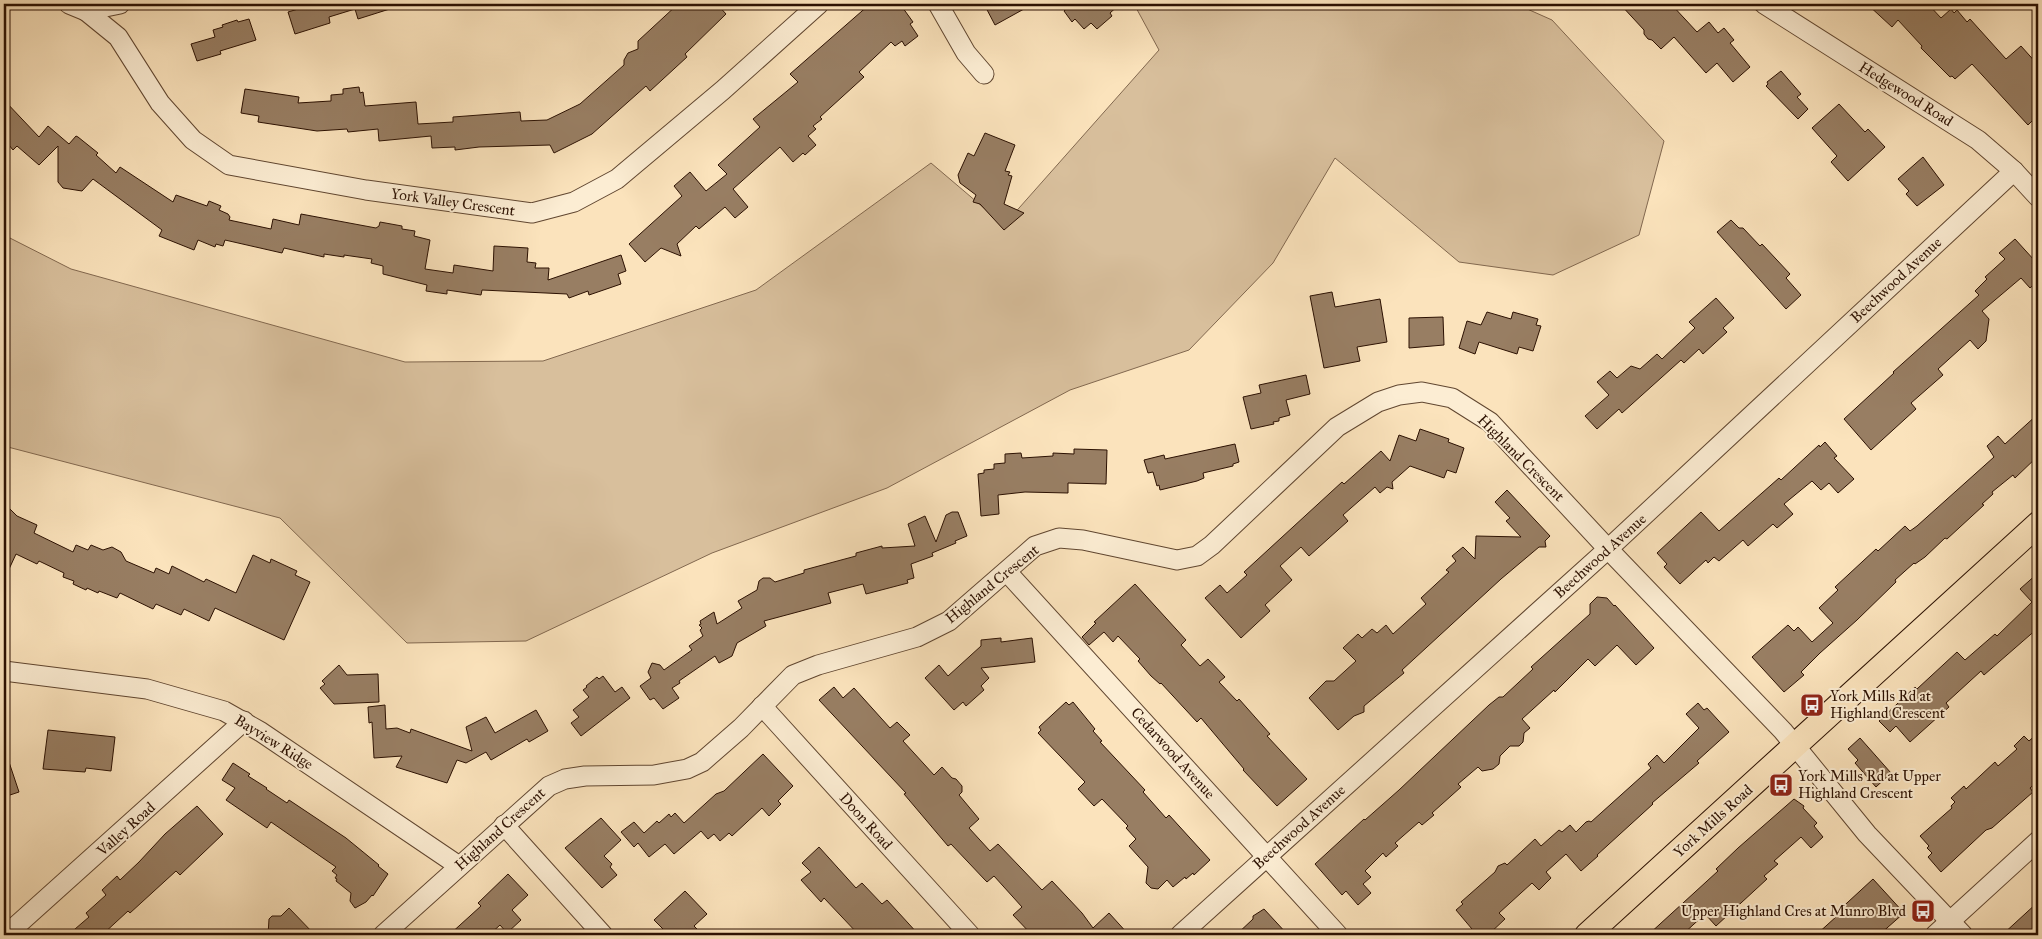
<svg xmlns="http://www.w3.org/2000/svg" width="2042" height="939" viewBox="0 0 2042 939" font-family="'IM FELL Great Primer',serif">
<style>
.green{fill:#d8bf9c;stroke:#82684f}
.building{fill:#987e63;stroke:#2c1102}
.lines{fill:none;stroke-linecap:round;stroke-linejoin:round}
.minor-casing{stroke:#604630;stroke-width:21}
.major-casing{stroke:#2c1102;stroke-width:26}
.minor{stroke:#fcedd3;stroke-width:19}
.major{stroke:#fbe3bc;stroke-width:24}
.labels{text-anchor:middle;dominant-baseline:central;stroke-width:4;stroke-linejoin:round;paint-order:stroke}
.street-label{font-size:15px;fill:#2c1102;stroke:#fcedd3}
.poi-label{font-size:15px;fill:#2c1102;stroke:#fcedd3;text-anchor:start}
</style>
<rect width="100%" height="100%" fill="#fbe3bc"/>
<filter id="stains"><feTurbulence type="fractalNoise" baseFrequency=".004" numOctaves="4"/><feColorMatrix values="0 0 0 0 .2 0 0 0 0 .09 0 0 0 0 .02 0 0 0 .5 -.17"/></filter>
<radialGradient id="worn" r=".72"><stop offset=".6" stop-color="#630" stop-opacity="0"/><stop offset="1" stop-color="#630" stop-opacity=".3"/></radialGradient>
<path class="green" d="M1134 4H1516L1552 20 1664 141 1639 235 1553 275 1459 262 1335 158 1273 263 1189 350 1070 390 887 488 712 553 526 641 407 643 280 518 4 446V235L71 269 405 362 543 361 756 290 931 163 1004 225 1159 50Z"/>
<g class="building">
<path d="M304 4H396V7L358 19 355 9 329 17 330 23 295 34 288 12 305 7Z"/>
<path d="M678 4H717L726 14 685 54 687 57 650 91 646 86 592 134 554 153 550 145 479 147 455 150V147L432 148 431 136 379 141 378 129 348 132 347 129 317 131 258 122 259 116 241 113 245 89 299 97 298 103 331 101V95L343 94V89L359 87 360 93 363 92 365 106 416 102 418 124 453 122V117L520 112 521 121 547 120 580 104 624 65V60L628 53 638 49V41Z"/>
<path d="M870 4H900L913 22 910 24 918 36 905 46 902 41 895 46 891 42 859 72 864 77 820 117 822 119 813 126 816 129 808 136 816 145 805 155 803 153 793 162 780 147 733 189 748 207 735 218 725 207 699 229 696 226 677 244 681 256 661 248 645 262 629 244 682 196 674 186 690 172 706 191 727 174 718 165 760 127 753 119 798 82 790 74Z"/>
<path d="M984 4H1033L995 25Z"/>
<path d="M1072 4H1120L1110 13 1112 16 1097 29 1091 23 1084 29 1075 19 1072 22 1064 11Z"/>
<path d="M1620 4H1671L1697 32 1709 22 1718 33 1724 28 1734 40 1730 43 1750 67 1733 82 1717 63 1706 73 1674 37 1661 49 1652 40 1648 39 1644 34V30Z"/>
<path d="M1867 4H1928L1941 18 1951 9 1954 13 1957 10 1967 22 1970 19 2006 59 2021 46 2038 65V115L2028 125 1972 64 1955 79 1952 76 1950 77 1921 48 1922 46 1898 20 1892 27Z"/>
<path d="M249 19 256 40 220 51 221 54 197 61 191 44 215 37 213 30 223 27 222 25 237 20 238 22Z"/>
<path d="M1781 71 1801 94 1797 97 1808 109 1798 119 1766 86 1768 84 1767 82Z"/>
<path d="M4 100 39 137 48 126 69 144 76 136 78 137 98 153 96 155 116 173 120 167 173 202 176 195 207 206 209 201 221 206 219 210 228 214 230 217 229 220 271 229 273 219 299 225 301 214 376 228 379 226 380 222 402 226V229L415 231 414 236 430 240 425 269 453 273 454 265 493 271 494 246 528 248 527 262 536 263 535 268H549L548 280 621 255 626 271 618 274 621 284 589 295 588 291 569 298 567 294 482 290 481 295 447 290V294L426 291 427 285 383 274V266L371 263 372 259 344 255V257L324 254V257L284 248 282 253 225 240 223 246 216 244 215 247 198 240 194 250 159 236 162 230 93 179 82 191 63 188 58 182V146L39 165 17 146 13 150 4 139Z"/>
<path d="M1839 104 1865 132 1868 129 1885 147 1848 181 1831 162 1837 156 1812 128Z"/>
<path d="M985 133 1015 145 1005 171 1010 172 1008 175 1012 176 1004 204 1024 213 1004 230 980 204 973 202 976 195 960 183 958 175 968 153 974 156Z"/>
<path d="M1923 157 1944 185 1917 206 1906 194 1909 191 1898 179Z"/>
<path d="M1731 220 1739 228H1743L1760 246 1762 244 1790 274 1786 278 1801 295 1786 309 1717 232Z"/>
<path d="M2015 239 2035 261 2032 263 2038 270V281L2030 288 2021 278 1982 311 1989 319 1986 341 1978 349 1970 340 1938 369 1943 375 1911 403 1916 409 1871 450 1844 419 1894 373 1893 372 1979 295 1975 291 1987 279 1985 277 2005 259 1999 253Z"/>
<path d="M1332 292 1335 307 1380 299 1387 342 1357 347 1360 361 1324 368 1310 296Z"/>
<path d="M1716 298 1734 318 1723 328 1727 332 1703 354 1699 349 1684 363 1681 360 1622 413 1619 409 1597 429 1585 416 1609 395 1597 382 1610 371 1617 378 1631 366 1640 369 1657 354 1662 359 1695 328 1689 322Z"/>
<path d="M1487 312 1511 319 1513 312 1538 319 1536 325 1541 326 1533 351 1519 347 1517 354 1479 342 1475 354 1459 348 1467 321 1481 325Z"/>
<path d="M1443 317 1444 345 1409 348V318Z"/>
<path d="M1306 375 1310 394 1286 400 1290 415 1279 418V421L1273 422 1274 424 1251 429 1243 397 1261 393 1259 385Z"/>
<path d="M2038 414V456L2015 478 2013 475 1992 492 1993 494 1982 504 1984 505 1947 539 1945 538 1925 557 1915 564 1914 563 1895 580 1896 582 1857 620 1820 653 1801 672 1804 675 1784 692 1752 657 1788 625 1794 631 1798 627 1812 642 1833 623 1819 608 1838 590 1835 587 1876 549 1878 551 1905 526 1910 531 1917 526 1994 457 1987 446 1998 436 2005 444Z"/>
<path d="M1420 429 1449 439 1448 442 1464 448 1456 473 1447 470 1444 478 1410 466 1392 482 1393 489 1387 487 1380 493 1375 487 1343 515 1348 521 1309 556 1301 547 1280 566 1292 580 1265 605 1270 611 1241 638 1205 598 1220 585 1227 593 1247 575 1244 572 1342 482 1344 484 1381 451 1390 461 1399 435 1416 441Z"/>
<path d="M1825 442 1837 456 1834 458 1854 479 1838 493 1829 483 1821 490 1812 481 1784 504 1793 514 1777 528 1773 524 1748 546 1743 540 1719 561 1714 557 1708 563 1706 560 1680 584 1664 567 1667 564 1657 553 1701 512 1719 531 1779 478 1781 480 1819 445 1820 447Z"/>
<path d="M1235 444 1239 462 1233 464V466L1203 473 1204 478 1197 481 1160 490 1159 485 1157 486 1153 472 1148 473 1144 460 1164 455 1165 459Z"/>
<path d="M1074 449 1107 450 1106 484 1068 483V493L1025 492 998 495 999 514 981 516 978 474 984 473V470L994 469V464L1005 463V454L1021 453 1022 458 1053 456V453L1074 454Z"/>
<path d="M1507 490 1550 536 1545 541 1546 547H1539L1501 579 1402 670 1404 673 1364 706V712L1354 716 1338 730 1309 698 1326 681H1334L1356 661 1343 648 1358 634 1362 638 1372 629 1377 633 1386 625 1393 634 1426 604 1421 598 1449 572 1446 570 1456 561 1452 556 1463 547 1475 559 1476 536 1521 537 1506 521 1510 518 1495 502Z"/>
<path d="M9 508 17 516 37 525 34 533 73 552 76 545 88 550 91 545 103 550 112 547 121 552 126 561 154 573 156 568 169 574 172 566 204 582 206 579 236 593 253 555 270 563 271 559 297 571 295 575 310 582 284 640 215 608 209 621 184 609 181 615 156 604 153 609 120 593 117 598 99 591 98 593 87 588 86 590 73 584 74 581 63 577 64 573 39 561 37 564 16 554 4 580V519Z"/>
<path d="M952 512H958L967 536 955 541 956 543 932 553 933 556 911 564 914 578 907 580 908 583 866 594 863 584 828 593 831 603 764 621 766 626 737 643 732 656 719 663 715 656 679 681 680 683 672 688 679 698 663 709 654 698 650 700 640 686 651 678 648 672 652 663 660 665 664 670 692 650 689 646 703 636 700 630 702 628 699 625 701 624 700 621 714 612 717 624 742 608 738 601 757 590 759 581 763 578H770L775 582 804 573V570L856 556V553L882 546V548L915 546 908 524 925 516 936 542 946 515Z"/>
<path d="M2038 573V628L1984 675 1981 671 1946 703 1949 707 1910 742 1896 726 1890 732 1879 721 1915 687 1917 689 1957 652 1965 660 1995 634 1997 636 2032 602 2020 589Z"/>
<path d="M1135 584 1186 640 1181 645 1200 666 1208 659 1225 677 1219 682 1237 701 1239 699 1270 734 1267 736 1307 779 1277 806 1243 770 1244 769 1201 718 1197 722 1161 683 1160 684 1151 676 1138 661 1140 659 1118 636 1113 642 1104 632 1089 645 1082 637 1096 623 1094 622Z"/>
<path d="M1597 597 1607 598 1614 606 1615 605 1654 648 1636 665 1617 645 1595 666 1588 659 1555 692 1554 690 1522 719 1530 728 1524 733 1523 742 1519 746H1510L1500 756 1499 764 1493 769 1482 771 1478 767 1458 784 1461 787 1432 813 1434 815 1422 825 1419 822 1395 843 1398 846 1386 857 1383 853 1365 871 1371 877 1363 884 1371 893 1358 905 1346 891 1342 895 1315 864 1364 819 1365 820 1399 790 1489 705 1499 697H1503L1533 669 1531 667 1590 614V604Z"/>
<path d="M1001 638V642L1032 638 1035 662 981 668 989 678 981 686 984 690 966 706 963 702 954 710 925 678 939 665 948 676 981 646V640Z"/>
<path d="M339 665 347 675 378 674 379 702 334 704 320 688 325 684 322 681Z"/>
<path d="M603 676 615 692 622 687 630 698 581 736 571 723 579 717 573 710 589 697 583 690 587 687 586 686 597 677 599 679Z"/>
<path d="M834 687 843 698 854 688 890 728 897 722 910 735 903 741 934 775 942 767 952 778 956 779 962 786V792L959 795 979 819 969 828 990 851 998 844 1042 890 1052 881 1082 913 1093 928 1109 913 1129 935H1032L1013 915 1022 907 994 876 987 882 985 880 951 844 948 846 904 794 906 793 819 700Z"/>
<path d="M1066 702 1069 705 1073 702 1095 729 1093 731 1102 741 1100 742 1145 790 1143 792 1166 818 1169 815 1210 860 1194 875 1193 873 1186 879 1185 877 1173 887 1167 880 1158 889 1151 888 1146 883 1148 867 1129 846 1136 839 1126 828 1128 826 1102 799 1094 806 1078 789 1085 782 1038 733 1041 730 1039 727Z"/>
<path d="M1698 703 1704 710 1707 708 1729 732 1697 761 1699 763 1652 803 1653 804 1597 855 1598 856 1581 871 1566 854 1546 872 1551 878 1539 890 1532 883 1499 913 1505 919 1488 935H1477L1456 910 1463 904 1461 902 1495 872 1498 866 1505 863 1507 865 1535 839 1541 846 1559 830 1562 832 1570 825 1576 832 1586 822 1589 821 1591 822 1651 768 1648 764 1657 755 1664 763 1699 728 1686 714Z"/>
<path d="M385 705 386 729 397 728 410 733 411 729 472 751 466 727 486 717 495 733 536 710 548 731 529 742 527 739 491 760 486 752 466 763 457 760 447 783 396 767 402 756 374 758 372 722 369 723 368 707Z"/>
<path d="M48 730 115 737 111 771 86 768 85 772 43 769Z"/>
<path d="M2038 733V781L2030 788 2033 792 1992 828 1986 830 1941 872 1928 857 1932 853 1927 848 1929 846 1920 836 1952 808 1951 806 1955 802 1951 798 1964 786 1966 789 1995 762 1998 766 2017 749 2014 746 2024 736 2029 741Z"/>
<path d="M1860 738 1891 773 1876 787 1855 763 1858 760 1848 749Z"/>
<path d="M6 753 19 792 4 797V754Z"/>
<path d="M763 754 793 786 778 801 781 804 769 816 762 808 732 836 729 833 720 841 714 834 708 839 701 831 674 854 665 844 649 857 638 843 634 847 621 832 634 822 644 833 657 821 659 823 669 814 671 817 675 813 684 823 716 794 724 791Z"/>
<path d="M233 763 250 774 248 776 267 788 266 789 287 803 289 800 346 838 379 865 378 866 388 874 373 896 372 895 366 902 355 908 350 901 351 893 336 881 337 879 335 878 337 875 332 871 336 867 271 822 267 828 226 800 235 788 222 780Z"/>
<path d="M1794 799 1804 806 1803 808 1817 823 1814 826 1823 837 1811 848 1801 837 1774 861 1778 864 1764 876 1767 879 1716 926 1705 914 1682 935H1648L1718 871 1716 869 1738 848Z"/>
<path d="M197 806 223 834 180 875 176 871 130 913 128 911 102 935H68L89 917 86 913 106 895 102 890 117 876 120 880 139 862 165 834Z"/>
<path d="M601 818 621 840 604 856 612 864 610 867 617 875 602 888 565 848Z"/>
<path d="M819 847 856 888 862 883 882 904 887 900 919 935H859L824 898 821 902 801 880 811 872 802 863Z"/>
<path d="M508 874 528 895 512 910 521 920 507 933 500 925 489 935H449L481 906 478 903Z"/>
<path d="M1873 879 1904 913 1879 935H1816L1837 916 1835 914Z"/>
<path d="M685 891 707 914 694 926 703 935H669L654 920Z"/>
<path d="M2038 902V935H2002Z"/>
<path d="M289 908 315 935H268L269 919 272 916H281Z"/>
<path d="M1264 909 1288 935H1236L1253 919V916Z"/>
</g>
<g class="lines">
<g class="minor-casing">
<g id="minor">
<path d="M69 4 86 11 120 4"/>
<path d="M938 4 966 53 984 74"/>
<path d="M1764 4 1978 140 2014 171 2038 197"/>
<path d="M86 11 118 37 160 103 193 140 229 165 366 190 532 213 574 202 617 179 723 90 819 4"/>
<path d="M1007 572 1338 935"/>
<path d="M4 671 147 689 224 711 261 732 459 866"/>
<path d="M762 706 970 935"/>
<path d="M504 825 603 935"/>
<path d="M6 935 244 721"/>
<path d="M383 935 549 786 565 779 585 776 654 775 687 769 702 762 741 728 793 675 818 665 917 637 949 621 1035 546 1059 538 1083 540 1177 560 1197 556 1212 545 1337 427 1378 402 1399 395 1422 392 1452 398 1490 422 1608 549 1783 731 1867 834 1963 935"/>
<path d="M1180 935 1608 549 2014 171"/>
<path d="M1935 935 2038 841"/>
</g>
</g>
<g class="major-casing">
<path id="major" d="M1587 935 2038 524"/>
</g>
<use href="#minor" class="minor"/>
<use href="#major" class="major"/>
</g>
<defs>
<g id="bus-square" transform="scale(1.25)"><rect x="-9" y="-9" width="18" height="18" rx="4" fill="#8f2418" stroke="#fcedd3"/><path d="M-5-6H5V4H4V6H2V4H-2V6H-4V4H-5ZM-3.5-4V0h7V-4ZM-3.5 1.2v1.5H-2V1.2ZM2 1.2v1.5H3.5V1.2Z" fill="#fff"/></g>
</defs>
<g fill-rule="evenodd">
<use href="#bus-square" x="1812" y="705"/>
<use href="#bus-square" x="1781" y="785"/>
<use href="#bus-square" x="1923" y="911"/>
</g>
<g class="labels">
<g class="street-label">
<text transform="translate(1906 94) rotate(32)">Hedgewood Road</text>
<text transform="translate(453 202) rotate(8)">York Valley Crescent</text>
<text transform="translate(1896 280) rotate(-43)">Beechwood Avenue</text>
<text transform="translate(1521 458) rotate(45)">Highland Crescent</text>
<text transform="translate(1600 556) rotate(-42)">Beechwood Avenue</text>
<text transform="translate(992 584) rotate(-39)">Highland Crescent</text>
<text transform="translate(274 742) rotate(32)">Bayview Ridge</text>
<text transform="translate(1173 753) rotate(48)">Cedarwood Avenue</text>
<text transform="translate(866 821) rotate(48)">Doon Road</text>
<text transform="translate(1713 821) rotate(-42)">York Mills Road</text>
<text transform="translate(1299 827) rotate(-42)">Beechwood Avenue</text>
<text transform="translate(126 829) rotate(-42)">Valley Road</text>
<text transform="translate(500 829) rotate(-42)">Highland Crescent</text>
</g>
<g class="poi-label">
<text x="1830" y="696">York Mills Rd at<tspan x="1830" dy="17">Highland Crescent</tspan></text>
<text x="1798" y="776">York Mills Rd at Upper<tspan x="1798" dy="17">Highland Crescent</tspan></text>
<text x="1906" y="911" text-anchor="end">Upper Highland Cres at Munro Blvd</text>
</g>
</g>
<rect width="2042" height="939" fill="none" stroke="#fbe3bc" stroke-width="20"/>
<rect x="5" y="5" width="2032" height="929" fill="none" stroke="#2c1102" stroke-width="2.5"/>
<rect x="10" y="10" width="2022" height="919" fill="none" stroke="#2c1102"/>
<rect width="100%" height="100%" filter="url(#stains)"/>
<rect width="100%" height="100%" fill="url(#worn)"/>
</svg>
